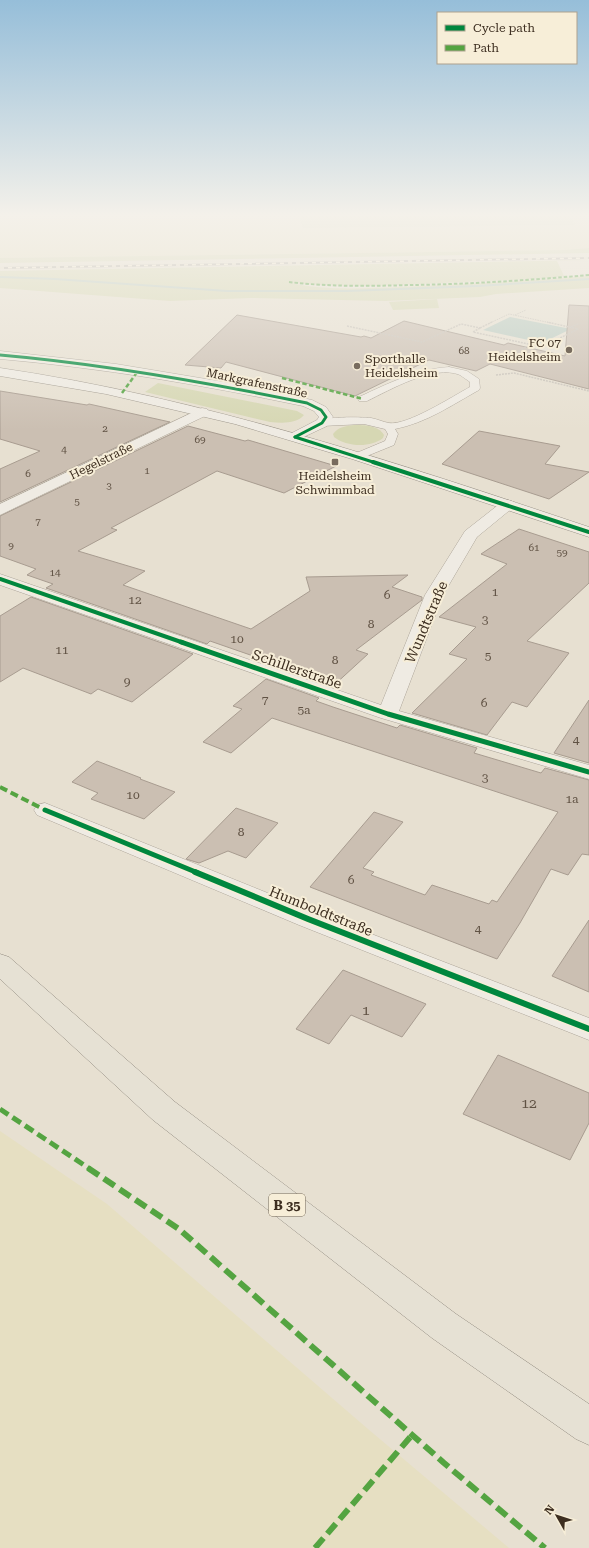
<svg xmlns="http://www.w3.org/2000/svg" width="589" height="1548" viewBox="0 0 589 1548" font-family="'Roboto Serif',serif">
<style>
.farmland{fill:#e6dfc2}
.green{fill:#d6d7b3}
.water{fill:#bcccc2}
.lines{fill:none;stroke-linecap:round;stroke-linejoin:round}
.stream{fill:#bcccc2;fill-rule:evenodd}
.building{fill:#cbbfb2;stroke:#a89c90}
.lane-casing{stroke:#ada599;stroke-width:1}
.street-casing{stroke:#ada599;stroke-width:1}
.secondary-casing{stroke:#9c958a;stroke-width:1}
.primary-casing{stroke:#928b80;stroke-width:1}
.path-far1{stroke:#c8c2b9;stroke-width:1;stroke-dasharray:1.5 1;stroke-linecap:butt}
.path{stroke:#c8c2b9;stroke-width:1.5;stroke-dasharray:2 1;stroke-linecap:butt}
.lane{fill:#efebe3;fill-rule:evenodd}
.street{fill:#efebe3;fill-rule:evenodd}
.secondary{fill:#efebe3;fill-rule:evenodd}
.primary{fill:#e6e1d4;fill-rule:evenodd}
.rail-casing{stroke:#afaaa2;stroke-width:2}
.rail{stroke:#f7eed8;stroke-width:1.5;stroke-dasharray:4;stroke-linecap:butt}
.quiet-far4{stroke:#54a441;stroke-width:2;stroke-dasharray:3.5 2;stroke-linecap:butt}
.quiet-far3{stroke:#54a441;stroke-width:2.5;stroke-dasharray:4.5 2.5;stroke-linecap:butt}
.quiet-far2{stroke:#54a441;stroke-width:4;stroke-dasharray:8 4;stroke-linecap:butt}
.quiet-far1{stroke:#54a441;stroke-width:5;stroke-dasharray:10 5;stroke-linecap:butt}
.quiet{stroke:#54a441;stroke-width:6;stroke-dasharray:13 6;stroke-linecap:butt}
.cycleway-far3-casing{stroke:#f7eed8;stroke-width:4.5}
.cycleway-far2-casing{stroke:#f7eed8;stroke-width:6}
.cycleway-far1-casing{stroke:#f7eed8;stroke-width:8}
.cycleway-casing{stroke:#f7eed8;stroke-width:9}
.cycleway-far3{stroke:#00873e;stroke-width:3}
.cycleway-far2{stroke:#00873e;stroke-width:4}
.cycleway-far1{stroke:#00873e;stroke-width:5}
.cycleway{stroke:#00873e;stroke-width:6}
.poi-dot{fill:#786c5e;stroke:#f7eed8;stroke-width:1.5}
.labels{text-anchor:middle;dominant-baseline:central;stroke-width:4;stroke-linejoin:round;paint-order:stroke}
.far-number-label{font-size:10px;fill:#605244}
.far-poi-label{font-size:12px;fill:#3d2e20;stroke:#f7eed8;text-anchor:end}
.far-street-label{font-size:12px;fill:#3d2e20;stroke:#f7eed8}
.number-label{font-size:12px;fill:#605244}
.shield{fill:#f7eed8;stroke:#756857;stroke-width:1}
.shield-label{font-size:13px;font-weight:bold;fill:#3d2e20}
.street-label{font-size:14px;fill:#3d2e20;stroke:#f7eed8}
.near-number-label{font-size:14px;fill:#605244}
</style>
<rect width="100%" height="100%" fill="#e7e0d1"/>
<g class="farmland">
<path d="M0 214H298L303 228 574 225 568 214H589V248L565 250 432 252 0 258Z"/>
<path d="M0 1131 107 1204 368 1429 509 1548H0Z"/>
</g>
<g class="green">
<path d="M298 214H568L575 225 303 228Z"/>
<path d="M589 248V253L0 263V258L432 252 565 250Z"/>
<path d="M589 260 557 261 564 276 552 278 373 286 322 285 292 283C325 291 367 288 401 287 464 284 526 281 589 276V288L496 294 480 297 385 301 251 298 170 301 0 288V271Z"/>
<path d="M437 299 439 308 393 310 389 302Z"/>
<path d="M158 383 297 411 304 415C297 424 282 423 270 422L145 392Z"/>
<path d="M354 425C364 425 378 425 384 435L383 438C371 448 346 447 334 437L333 434C338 427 346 426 354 425Z"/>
</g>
<path class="water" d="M510 317 571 329 542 343 483 330Z"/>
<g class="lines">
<path class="stream" d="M0 276 55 278 227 290H347L477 285 589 278V280L477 287 347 292H227L55 280 0 278Z"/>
</g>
<g class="building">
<path d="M569 305 589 306V389L490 364 476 371 429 360 355 396 226 362 221 368 185 365 237 315 361 337 364 336 371 338 404 321 504 345 508 343 565 356Z"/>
<path d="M0 391 87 405 89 404 170 422 0 502V469L40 451 0 439Z"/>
<path d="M188 426 245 441 248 440 336 466 284 493 217 471 111 528 117 530 78 551 145 571 123 585 251 629 310 591 306 577 408 575 392 587 422 597V600L356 650 368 654 332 687 279 668 282 666 210 641 207 644 46 588 53 584 27 575 36 569 0 556V516Z"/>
<path d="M479 431 560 446 545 464 589 472 549 499 442 464Z"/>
<path d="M519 529 589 552V583L527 641 569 653 527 707 512 702 487 735 412 713 467 659 449 654 476 627 439 617 507 564 481 554Z"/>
<path d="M31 597 193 654 132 702 98 689 91 694 23 668 0 682V616Z"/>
<path d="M266 679 319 698 316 701 333 707 397 728 400 725 477 748 474 753 541 773 545 768 589 780V855L582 854 568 875 551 869 520 923 497 959 310 887 374 812 403 822 363 868 374 872 371 875 425 895 432 885 489 904 492 900 497 902 558 812 272 718 231 753 203 742 242 709 233 706Z"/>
<path d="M589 700V763L554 753Z"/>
<path d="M97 761 141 778 140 779 175 792 144 819 91 799 98 793 72 782Z"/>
<path d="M236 808 278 823 246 858 228 851 199 863 186 859Z"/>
<path d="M589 920V992L552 976Z"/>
<path d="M343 970 426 1004 402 1037 351 1015 329 1044 296 1029Z"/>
<path d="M498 1055 589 1093V1123L570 1160 463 1114Z"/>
</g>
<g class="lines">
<g class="lane-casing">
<path id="lane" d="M449 367 467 371 479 379 480 388 479 390C452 405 426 423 395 429L398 434 394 445 362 458H354L352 456 354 454 385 441 388 434 385 429 364 424 322 426 317 423C322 416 361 417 371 418 377 419 383 422 389 423 407 426 453 396 470 387V382C467 380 463 377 460 375 434 364 390 390 367 401H359L358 399 359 397C389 383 417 369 449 367Z"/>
</g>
<g class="street-casing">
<g id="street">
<path d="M0 351 116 364 230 383 312 400 326 407 333 417 327 426 295 441 290 440 288 437 290 434 317 420 319 417 314 411 303 406C203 385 102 368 0 359Z"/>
<path d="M202 408 207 409 209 412 207 415 0 515V504Z"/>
<path d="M508 500 514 502 516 505 477 537 443 595 399 711 589 765V779L381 718 0 585V574L381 705 425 595 465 531 502 502Z"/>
<path d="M45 803 317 913 589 1018V1040L299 925 37 815 34 810 37 805Z"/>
</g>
</g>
<g class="secondary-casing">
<path id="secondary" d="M0 368C203 398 395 462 589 527V537L352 459 235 424 106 394 0 376Z"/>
</g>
<g class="primary-casing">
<path id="primary" d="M0 954 9 957 175 1102 456 1314 589 1404V1445L576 1439 432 1338 153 1120 0 979Z"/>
</g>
<g class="path-far1">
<path d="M515 315 526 310"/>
<path d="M490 323 509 314 551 323"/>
</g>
<g class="path">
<path d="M347 326 422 342 461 324 480 328"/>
<path d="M571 327 578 324"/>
<path d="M480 328 473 332 542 347 578 329 547 322"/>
<path d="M480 328 492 322"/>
<path d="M495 364 530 345"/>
<path d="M496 375 514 373 589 391"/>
</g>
<use href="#lane" class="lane"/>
<use href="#street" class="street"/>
<use href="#secondary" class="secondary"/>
<use href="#primary" class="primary"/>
<g class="rail-casing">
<path id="rail" d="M0 268 589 258"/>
</g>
<use href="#rail" class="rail"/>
<path class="quiet-far4" d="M289 282C330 287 372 286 413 285 472 284 531 280 589 275"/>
<g class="quiet-far3">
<path d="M282 378 363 399"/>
<path d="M122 393 138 371"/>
</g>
<path class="quiet-far2" d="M0 787 45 810"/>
<path class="quiet-far1" d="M0 1109 90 1169"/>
<g class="quiet">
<path d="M88 1168 179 1229 444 1463 545 1548"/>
<path d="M315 1548 412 1435"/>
</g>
<g class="cycleway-far3-casing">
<g id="cycleway-far3">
<path d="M0 355C104 364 205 382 307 403L321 410 326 417 322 423 295 437"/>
<path d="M295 437 376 463"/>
</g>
</g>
<g class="cycleway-far2-casing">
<g id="cycleway-far2">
<path d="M373 462 589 532"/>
<path d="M0 579 184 643"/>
</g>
</g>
<g class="cycleway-far1-casing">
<g id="cycleway-far1">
<path d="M181 642 388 714 589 772"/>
<path d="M45 810 198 873"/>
</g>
</g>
<g class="cycleway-casing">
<path id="cycleway" d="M195 872 308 919 589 1029"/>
</g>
<use href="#cycleway-far3" class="cycleway-far3"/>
<use href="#cycleway-far2" class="cycleway-far2"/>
<use href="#cycleway-far1" class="cycleway-far1"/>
<use href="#cycleway" class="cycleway"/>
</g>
<linearGradient id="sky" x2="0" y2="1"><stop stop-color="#96bed9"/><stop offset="0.5" stop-color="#f4f1ea"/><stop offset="1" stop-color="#f4f1ea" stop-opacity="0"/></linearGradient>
<rect width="589" height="430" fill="url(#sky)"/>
<g class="poi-dot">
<circle cx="569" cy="350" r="4"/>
<circle cx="357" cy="366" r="4"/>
<rect x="331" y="458" width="8" height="8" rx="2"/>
</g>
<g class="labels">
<g class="far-number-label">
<text x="464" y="350">68</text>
<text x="105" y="428">2</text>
<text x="200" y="439">69</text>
<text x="64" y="449">4</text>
<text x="147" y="470">1</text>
<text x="28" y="473">6</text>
<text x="109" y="485">3</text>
<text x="77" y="501">5</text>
<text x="38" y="521">7</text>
<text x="11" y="545">9</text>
<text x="534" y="547">61</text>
<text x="562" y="552">59</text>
<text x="55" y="572">14</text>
</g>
<g class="far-poi-label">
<text x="561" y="343">FC 07<tspan x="561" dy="14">Heidelsheim</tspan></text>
<text x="365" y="359" text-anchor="start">Sporthalle<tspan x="365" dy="14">Heidelsheim</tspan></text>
<text x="335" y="476" text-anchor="middle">Heidelsheim<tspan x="335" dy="14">Schwimmbad</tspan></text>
</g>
<g class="far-street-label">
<text transform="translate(257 383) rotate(12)">Markgrafenstraße</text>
<text transform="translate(101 461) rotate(-26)">Hegelstraße</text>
</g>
<g class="number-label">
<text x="495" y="592">1</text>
<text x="387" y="595">6</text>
<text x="135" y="600">12</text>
<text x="485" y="620">3</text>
<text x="371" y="624">8</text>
<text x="237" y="639">10</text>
<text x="62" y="650">11</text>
<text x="488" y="656">5</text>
<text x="335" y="660">8</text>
<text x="127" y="682">9</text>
<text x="265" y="700">7</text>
<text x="484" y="703">6</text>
<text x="304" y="710">5a</text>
<text x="576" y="740">4</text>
<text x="485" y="778">3</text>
<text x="133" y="795">10</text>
<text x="572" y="799">1a</text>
<text x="241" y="832">8</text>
<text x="351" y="880">6</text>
<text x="478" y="929">4</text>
</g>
<rect class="shield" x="269" y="1194" width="36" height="22" rx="3"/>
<g class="shield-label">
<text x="287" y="1205">B 35</text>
</g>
<g class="street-label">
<text transform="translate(426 622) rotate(-67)">Wundtstraße</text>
<text transform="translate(297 669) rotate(19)">Schillerstraße</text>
<text transform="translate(321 911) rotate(22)">Humboldtstraße</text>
</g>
<g class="near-number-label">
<text x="366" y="1010">1</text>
<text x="529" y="1103">12</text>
</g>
</g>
<rect x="437" y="12" width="140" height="52" fill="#f7eed8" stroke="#ada18e"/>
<rect x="445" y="25" width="20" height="6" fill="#00873e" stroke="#ada18e"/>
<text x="473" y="32" font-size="12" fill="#3d2e20">Cycle path</text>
<rect x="445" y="45" width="20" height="6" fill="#54a441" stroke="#ada18e"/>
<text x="473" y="52" font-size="12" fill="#3d2e20">Path</text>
<g transform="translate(557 1516) rotate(309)" stroke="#f7eed8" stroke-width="3" paint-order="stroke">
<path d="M0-3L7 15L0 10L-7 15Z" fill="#3d2e20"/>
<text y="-6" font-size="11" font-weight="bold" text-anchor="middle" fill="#3d2e20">N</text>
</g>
</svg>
